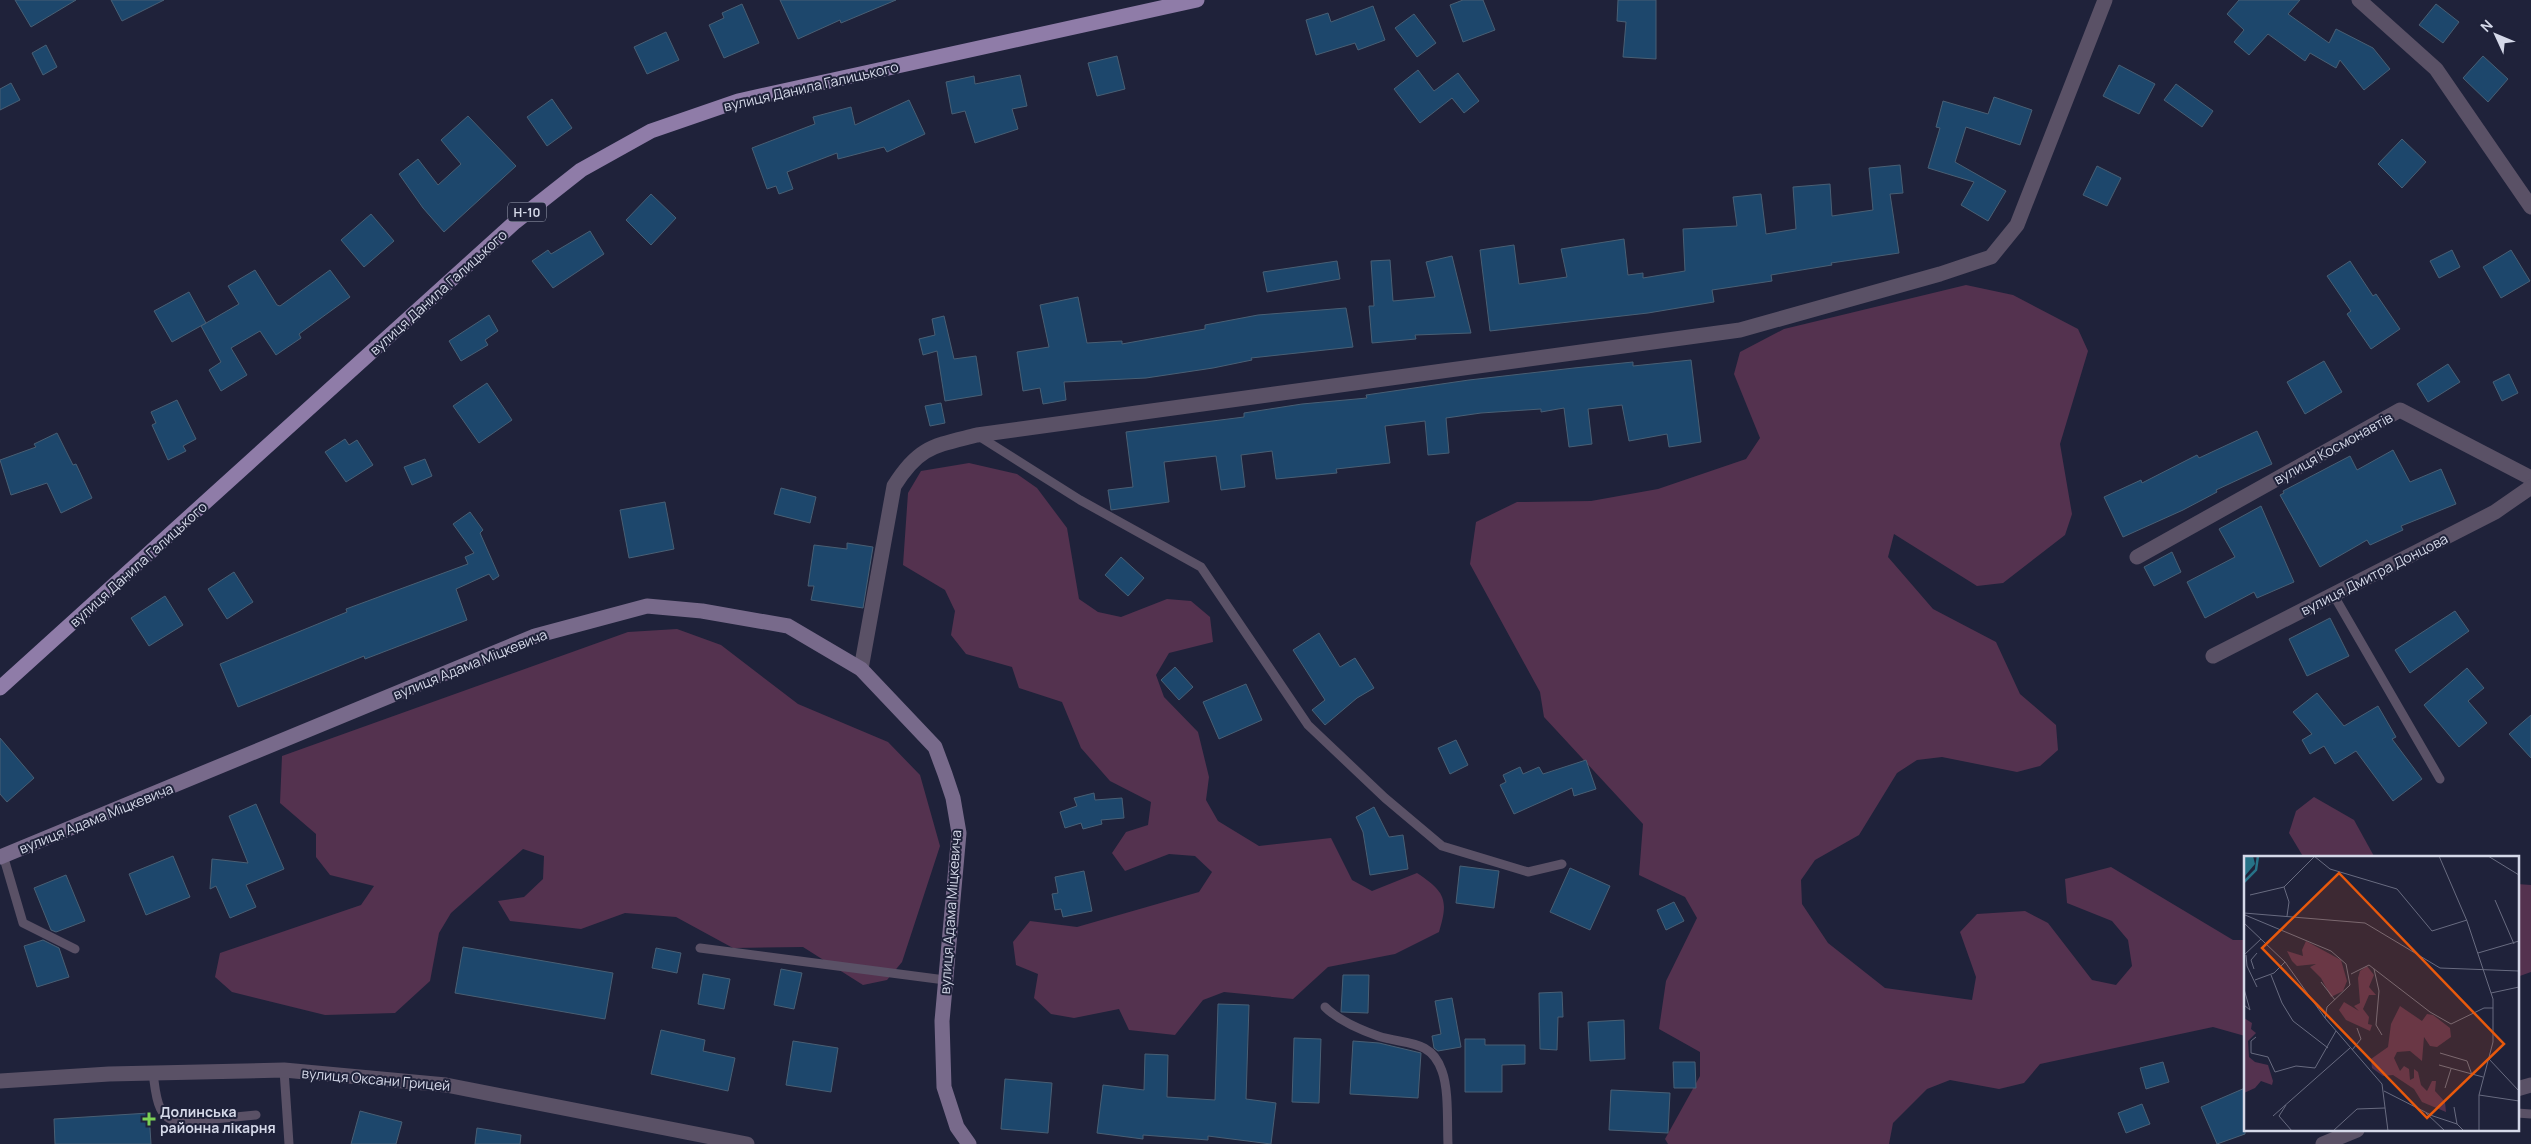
<svg xmlns="http://www.w3.org/2000/svg" width="2531" height="1144" viewBox="0 0 2531 1144" font-family="Manrope,sans-serif">
<style>
.green{fill:#54324f}
.building{fill:#1d476c;stroke:#495f74}
.lines{fill:none;stroke-linecap:round;stroke-linejoin:round}
.lane{stroke:#5a5166;stroke-width:9}
.street{stroke:#5a5166;stroke-width:15}
.secondary{stroke:#786a8b;stroke-width:15}
.primary{stroke:#8f7ca8;stroke-width:15}
.poi-dot{fill:#7bd155;stroke:#1f223a;stroke-width:2}
.labels{text-anchor:middle;dominant-baseline:central;stroke-width:4;stroke-linejoin:round;paint-order:stroke}
.shield{fill:#1f223a;stroke:#9ea2b4;stroke-width:1}
.shield-label{font-size:12px;font-weight:bold;fill:#d5d9e9}
.street-label{font-size:14px;fill:#d5d9e9;stroke:#1f223a}
.poi-label{font-size:14px;font-weight:bold;fill:#d5d9e9;stroke:#1f223a;text-anchor:start}
.inset-river{fill:none;stroke:#277287;stroke-width:2.5}
.inset-road{fill:none;stroke:#686b80;stroke-width:1}
.view{fill:#e8590c;fill-opacity:0.15;stroke:#e8590c;stroke-width:2.5}
.inset-edge{fill:none;stroke:#d5d9e9;stroke-width:2.5}
</style>
<rect width="100%" height="100%" fill="#1f223a"/>
<g class="green">
<path d="M1966 285 2013 295 2078 329 2088 351 2060 444 2072 514 2065 535 2003 583 1977 586 1894 534 1888 557 1933 609 1996 642 2020 694 2056 725 2058 750 2040 766 2017 772 1942 757 1917 760 1897 773 1859 835 1815 860 1801 880 1802 904 1828 943 1885 988 1972 1000 1976 977 1960 932 1977 914 2025 911 2048 923 2092 980 2116 985 2132 966 2128 940 2112 921 2067 903 2065 879 2111 867 2233 940H2245V1036L2213 1027 2040 1064 2024 1083 1999 1089 1950 1080 1927 1089 1893 1123 1889 1144H1668L1665 1139 1700 1076V1052L1659 1029 1666 981 1697 918 1685 897 1639 875 1643 824 1544 717 1540 692 1470 564 1476 522 1517 502 1591 501 1658 489 1746 459 1760 438 1734 374 1740 352 1784 329Z"/>
<path d="M969 463 1017 474 1037 488 1067 528 1079 599 1098 612 1121 617 1167 599 1191 601 1210 617 1213 642 1169 653 1156 675 1164 697 1198 732 1209 777 1206 800 1218 821 1259 846 1331 838 1352 880 1372 891 1417 873C1445 892 1449 899 1439 932L1395 954 1328 967 1293 999 1224 992 1203 1000 1175 1035 1129 1030 1119 1009 1074 1018 1051 1014 1034 998 1038 974 1016 965 1013 942 1030 921 1077 927 1199 892 1212 872 1195 856 1169 854 1125 871 1112 853 1126 832 1148 825 1151 802 1110 781 1081 748 1062 702 1019 688 1012 667 966 654 951 635 955 611 945 590 903 565 908 493 921 471Z"/>
<path d="M677 629 721 645 798 704 888 742 920 775 940 846 902 962 887 980 863 985 803 947 733 948 676 917 625 913 581 929 510 921 498 901 524 897 543 879 544 856 523 849 451 913 439 933 430 981 395 1013 325 1015 232 992 215 977 220 953 361 905 374 886 330 875 316 857V834L280 803 282 756 628 632Z"/>
<path d="M2314 797 2354 820 2375 858H2304L2289 833 2296 811Z"/>
<path d="M2517 884 2531 885V972L2517 977Z"/>
</g>
<g class="building">
<path d="M15 0H76L31 27Z"/>
<path d="M111 0H164L122 21Z"/>
<path d="M780 0H896L841 23 840 20 798 39Z"/>
<path d="M1463 0H1483L1495 30 1463 42 1450 5Z"/>
<path d="M1618 0H1656V59L1623 57 1626 22 1617 21Z"/>
<path d="M2239 0H2300L2288 14 2329 43 2336 29 2373 48 2390 69 2364 90 2340 60 2336 68 2310 53 2305 61 2268 34 2249 55 2234 42 2244 30 2227 14Z"/>
<path d="M742 4 759 43 724 58 709 25 724 18 722 13Z"/>
<path d="M2436 4 2459 22 2443 43 2419 25Z"/>
<path d="M1373 6 1385 40 1358 50 1355 43 1316 55 1306 20 1328 13 1331 22Z"/>
<path d="M1414 14 1436 43 1417 57 1395 28Z"/>
<path d="M666 32 679 60 647 74 634 47Z"/>
<path d="M46 45 57 67 43 75 32 53Z"/>
<path d="M1117 56 1125 89 1097 96 1088 63Z"/>
<path d="M2483 56 2508 79 2488 102 2463 78Z"/>
<path d="M2119 65 2155 84 2139 114 2103 96Z"/>
<path d="M1418 70 1434 91 1458 73 1479 101 1464 113 1452 98 1420 123 1394 89Z"/>
<path d="M1020 75 1027 106 1012 109 1018 129 975 143 965 111 952 114 946 82 974 76 975 84Z"/>
<path d="M11 83 20 100 0 110V89Z"/>
<path d="M2176 84 2213 111 2202 127 2164 100Z"/>
<path d="M1994 97 2032 110 2020 145 1966 127 1955 162 2006 191 1988 221 1961 205 1974 182 1928 168 1940 128 1936 127 1943 101 1988 114Z"/>
<path d="M552 99 572 128 547 146 527 117Z"/>
<path d="M909 100 925 134 887 152 884 147 838 159 837 153 787 172 793 189 779 194 776 186 767 189 752 148 815 124 813 117 851 107 855 125Z"/>
<path d="M468 116 516 166 444 232 423 208 399 174 418 159 438 185 461 164 441 140Z"/>
<path d="M2402 139 2426 162 2402 188 2378 164Z"/>
<path d="M1900 165 1903 193 1890 194 1899 253 1831 263 1832 265 1771 275 1772 281 1712 290 1714 302 1648 313 1490 331 1480 250 1514 245 1519 284 1567 277 1561 249 1624 239 1628 275 1643 273V278L1685 271 1683 229 1737 226 1733 197 1761 194 1766 234 1796 229 1793 187 1830 184 1832 216 1873 210 1869 168Z"/>
<path d="M2097 166 2121 178 2107 206 2083 195Z"/>
<path d="M651 194 676 218 651 245 626 220Z"/>
<path d="M371 214 394 241 364 267 341 240Z"/>
<path d="M590 231 604 254 553 288 532 261 548 250 551 254Z"/>
<path d="M2452 250 2460 267 2439 278 2430 261Z"/>
<path d="M2511 250 2530 281 2501 298 2483 267Z"/>
<path d="M1452 256 1471 333 1415 335 1416 339 1372 343 1369 306H1374L1371 261 1390 260 1393 301 1435 297 1426 262Z"/>
<path d="M1337 261 1340 279 1267 292 1263 272Z"/>
<path d="M2350 261 2373 296 2376 294 2400 329 2371 349 2347 314 2351 311 2327 276Z"/>
<path d="M255 270 277 305 280 306 330 270 350 297 299 334 301 338 276 355 260 331 231 348 247 375 221 391 209 370 221 362 201 326 239 304 228 286Z"/>
<path d="M189 292 206 323 172 342 154 311Z"/>
<path d="M1078 297 1087 343 1122 341V344L1205 329V325L1258 315 1346 308 1353 347 1251 358 1252 360 1213 368 1146 378 1064 382 1066 400 1043 404 1040 388 1023 391 1017 352 1049 347 1040 305Z"/>
<path d="M489 315 498 331 485 340 488 345 461 361 449 341Z"/>
<path d="M944 316 954 359 976 356 982 395 945 401 937 351 923 355 919 339 935 335 932 319Z"/>
<path d="M1691 360 1701 442 1669 447 1667 434 1629 441 1622 405 1588 409 1592 444 1569 447 1564 408 1541 412V409L1481 413 1446 418 1449 453 1428 455 1425 421 1385 426 1390 463 1336 469 1337 473 1276 479 1272 451 1241 455 1245 487 1221 490 1216 456 1164 462 1169 502 1111 510 1108 490 1133 487 1126 432 1244 417V413L1302 404 1367 398 1366 395 1469 380 1574 368 1633 362V366Z"/>
<path d="M2324 361 2342 392 2305 414 2287 382Z"/>
<path d="M2448 364 2460 382 2428 402 2417 384Z"/>
<path d="M2509 374 2518 393 2502 401 2493 382Z"/>
<path d="M487 383 512 420 479 443 453 406Z"/>
<path d="M177 400 196 439 183 446 186 451 168 460 152 425 156 423 151 412Z"/>
<path d="M941 403 945 423 930 426 925 406Z"/>
<path d="M2257 431 2272 464 2216 490 2217 492 2183 510 2123 537 2104 497 2141 480 2142 483 2197 455 2199 458Z"/>
<path d="M57 433 73 465 76 464 92 498 61 513 47 483 11 495 0 460 36 447 34 444Z"/>
<path d="M345 439 349 445 357 440 373 465 346 482 325 452Z"/>
<path d="M2393 450 2410 482 2441 469 2456 504 2401 526 2403 530 2370 545 2367 540 2320 567 2280 495 2284 493 2283 491 2350 456 2357 470Z"/>
<path d="M425 459 432 476 412 485 404 467Z"/>
<path d="M781 488 816 497 810 523 774 514Z"/>
<path d="M665 502 674 549 629 558 620 510Z"/>
<path d="M2261 506 2294 582 2257 598 2254 592 2205 618 2187 582 2235 557 2219 529Z"/>
<path d="M470 512 483 530 480 533 499 576 493 580 489 574 456 589 467 620 365 659 364 656 238 707 220 664 347 612 346 609 468 564 465 557 474 553 453 524Z"/>
<path d="M847 543 873 547 863 608 811 600 814 586H808L814 545 847 549Z"/>
<path d="M2172 552 2181 572 2154 586 2144 567Z"/>
<path d="M1121 557 1144 578 1128 596 1105 575Z"/>
<path d="M234 572 253 602 227 619 208 589Z"/>
<path d="M165 596 183 625 149 646 131 618Z"/>
<path d="M2455 611 2469 631 2410 673 2395 650Z"/>
<path d="M2330 618 2349 656 2307 676 2289 639Z"/>
<path d="M1319 633 1340 667 1355 658 1374 688 1357 698 1325 725 1312 710 1325 700 1293 650Z"/>
<path d="M1175 667 1193 687 1179 700 1161 680Z"/>
<path d="M2467 668 2484 688 2468 701 2487 723 2459 747 2424 705Z"/>
<path d="M1246 684 1262 720 1219 739 1203 702Z"/>
<path d="M2317 693 2344 726 2378 706 2396 737 2392 739 2422 779 2393 801 2356 751 2335 764 2324 746 2310 754 2302 740 2312 734 2293 712Z"/>
<path d="M2531 715V758L2509 734Z"/>
<path d="M0 738 34 778 7 802 0 794Z"/>
<path d="M1456 740 1468 765 1450 774 1438 748Z"/>
<path d="M1586 760 1596 789 1574 796 1572 788 1514 814 1500 785 1506 782 1503 775 1520 767 1523 774 1539 767 1543 774Z"/>
<path d="M1094 793 1095 800 1122 798 1124 818 1101 820 1102 824 1083 829 1081 823 1065 828 1060 812 1077 806 1074 798Z"/>
<path d="M256 804 284 869 246 885 256 907 230 918 216 886 210 889 212 859 248 863 229 816Z"/>
<path d="M1374 807 1389 837 1403 835 1408 869 1370 875 1363 832 1356 817Z"/>
<path d="M173 856 190 897 146 915 129 874Z"/>
<path d="M1460 866 1499 871 1494 908 1456 903Z"/>
<path d="M1570 868 1610 886 1590 930 1550 912Z"/>
<path d="M1084 871 1092 911 1063 917 1061 909 1055 910 1052 894 1058 893 1055 877Z"/>
<path d="M66 875 85 921 56 932 51 930 34 888Z"/>
<path d="M1674 902 1684 921 1666 930 1657 910Z"/>
<path d="M43 940 59 948 69 977 37 987 24 946Z"/>
<path d="M463 947 613 973 605 1019 455 993Z"/>
<path d="M656 948 681 953 677 973 652 968Z"/>
<path d="M781 969 802 973 794 1009 774 1005Z"/>
<path d="M703 974 730 979 724 1009 698 1004Z"/>
<path d="M1343 975H1369L1368 1013 1341 1012Z"/>
<path d="M1562 992 1563 1017H1558L1557 1050 1540 1049 1539 993Z"/>
<path d="M1452 998 1461 1047 1438 1051 1434 1048 1432 1036 1441 1034 1435 1001Z"/>
<path d="M1218 1004 1249 1005 1246 1099 1276 1103 1271 1144 1208 1136V1140L1143 1135V1139L1097 1133 1103 1085 1144 1090 1145 1054 1168 1055 1167 1097 1215 1100Z"/>
<path d="M1624 1020 1625 1059 1590 1061 1588 1022Z"/>
<path d="M661 1030 705 1040 703 1051 735 1058 728 1091 651 1074Z"/>
<path d="M1294 1038 1321 1039 1319 1103 1292 1102Z"/>
<path d="M1465 1039H1485V1045H1525V1064L1502 1065V1092H1465Z"/>
<path d="M793 1041 838 1048 831 1092 786 1085Z"/>
<path d="M1353 1041 1379 1043 1421 1053 1418 1098 1350 1094Z"/>
<path d="M1673 1062H1695L1696 1088H1674Z"/>
<path d="M2163 1062 2169 1082 2146 1089 2140 1068Z"/>
<path d="M1005 1079 1052 1083 1048 1133 1001 1129Z"/>
<path d="M2245 1088V1134L2217 1144 2201 1107Z"/>
<path d="M1611 1090 1670 1093 1668 1133 1609 1130Z"/>
<path d="M2142 1104 2150 1124 2126 1133 2118 1113Z"/>
<path d="M360 1111 402 1122 396 1144H351Z"/>
<path d="M149 1113 151 1144H55L54 1119Z"/>
<path d="M477 1128 521 1135 520 1144H475Z"/>
</g>
<g class="lines">
<g class="lane">
<path d="M977 435 1080 500 1201 567 1308 725 1385 798 1442 846 1528 872 1562 864"/>
<path d="M2333 594 2440 779"/>
<path d="M3 855 23 923 75 949"/>
<path d="M700 948 945 980"/>
<path d="M1325 1007C1338 1020 1361 1030 1378 1036 1404 1045 1431 1038 1442 1071 1449 1090 1447 1123 1448 1144"/>
<path d="M284 1070 289 1144"/>
<path d="M153 1073C156 1094 156 1122 183 1122L256 1115"/>
<path d="M2517 1113 2531 1114"/>
</g>
<g class="street">
<path d="M2359 0 2436 69 2531 207"/>
<path d="M2137 557 2400 410 2531 478"/>
<path d="M2213 656 2495 512 2531 487"/>
<path d="M861 669 894 486C919 446 934 446 977 435L1740 330 1940 274 1991 257 2017 225 2105 0"/>
<path d="M0 1081 109 1074 284 1070 446 1085 747 1144"/>
<path d="M2517 1089 2531 1085"/>
<path d="M2323 1144 2357 1130"/>
</g>
<path class="secondary" d="M0 857 535 636 647 606 702 611 788 626 861 669 935 747 945 774 953 798 959 833 942 1021 944 1087 957 1127 969 1144"/>
<path class="primary" d="M0 688 515 222 581 170 651 131 738 101 1197 0"/>
</g>
<path class="poi-dot" d="M146.5 1111.5h5v5h5v5h-5v5h-5v-5h-5v-5h5z"/>
<g class="labels">
<rect class="shield" x="508" y="202.5" width="38" height="19" rx="4"/>
<g class="shield-label">
<text x="527" y="212">Н-10</text>
</g>
<g class="street-label">
<text transform="translate(811 86) rotate(-13)">вулиця Данила Галицького</text>
<text transform="translate(438 292) rotate(-42)">вулиця Данила Галицького</text>
<text transform="translate(2333 448) rotate(-29)">вулиця Космонавтів</text>
<text transform="translate(138 564) rotate(-42)">вулиця Данила Галицького</text>
<text transform="translate(2374 574) rotate(-27)">вулиця Дмитра Донцова</text>
<text transform="translate(470 664) rotate(-22)">вулиця Адама Міцкевича</text>
<text transform="translate(96 818) rotate(-22)">вулиця Адама Міцкевича</text>
<text transform="translate(950 912) rotate(-86)">вулиця Адама Міцкевича</text>
<text transform="translate(376 1079) rotate(5)">вулиця Оксани Грицей</text>
</g>
<g class="poi-label">
<text x="160" y="1111">Долинська<tspan x="160" dy="16">районна лікарня</tspan></text>
</g>
</g>
<g transform="translate(2244 856)">
<rect width="275" height="275" fill="#1f223a"/>
<path d="M62 85 97 104 103 125 99 135 87 141 77 122 66 111 72 108 53 110 48 105 43 95 59 100 58 94ZM123 110 130 119 125 131 132 139H125L119 153 125 161 124 168 128 169 126 175 102 164 95 154 100 146 115 155 110 150 116 147 114 122 116 115ZM156 150 178 165 183 158 189 159 206 172 207 181 193 191 186 190 180 181 178 205 166 195 153 196 150 202 156 215 160 210 165 213 166 224 170 222V213L174 216 177 229 183 235 188 225H192L191 235 201 246 202 256 178 246 170 233 149 219 139 220 128 212 127 203 144 191 147 168ZM0 162 8 167 7 173 12 177 4 185 5 201 11 206 24 209 29 225 28 229 17 225 11 232 0 237Z" fill="#54324f"/>
<path d="M0 0H9L11 8 0 21Z" fill="#277287"/>
<path class="inset-river" d="M0 26 12 14 14 0"/>
<path class="inset-road" d="M70 0 86 13 153 33 188 75 223 64M195 0 223 65 249 143V186L235 239V275M244 0 275 19M6 39 40 31M251 44 270 88M0 57 121 67 196 112 275 115M1 59 87 95 102 108 106 129 83 151 81 162 138 228 144 275M43 60 45 46 40 31 71 0M0 67 41 106 81 162M234 97 275 85M0 99 17 83M2 99 3 110 13 131M10 113 7 104 13 97M130 113 135 135 132 169 138 179M107 118 125 109 186 156 207 168 240 152H249M27 119 38 147 49 165 84 192M11 124 30 117 41 106M77 126 91 144M0 133 6 154 0 149M247 137 275 131M12 181 7 185V197L24 201 31 216 52 210 71 212 92 175M108 194 117 183 113 172M196 197 223 205 228 219M245 203 275 235M195 209 239 221M201 232 207 213M140 235 189 260 213 268 220 275M235 239 275 245M42 249 35 260 48 275M210 251 213 268M182 257 201 275M29 260 106 192M89 275 113 253 141 252"/>
<path class="view" d="M95 17 260 188 183 262 18 92Z"/>
<rect width="275" height="275" class="inset-edge"/>
</g>
<g transform="translate(2496 35) rotate(314)" stroke="#1f223a" stroke-width="4" paint-order="stroke">
<path d="M0-4L9 19L0 12L-9 19Z" fill="#d5d9e9"/>
<text y="-8" font-size="14" font-weight="bold" text-anchor="middle" fill="#d5d9e9">N</text>
</g>
</svg>
